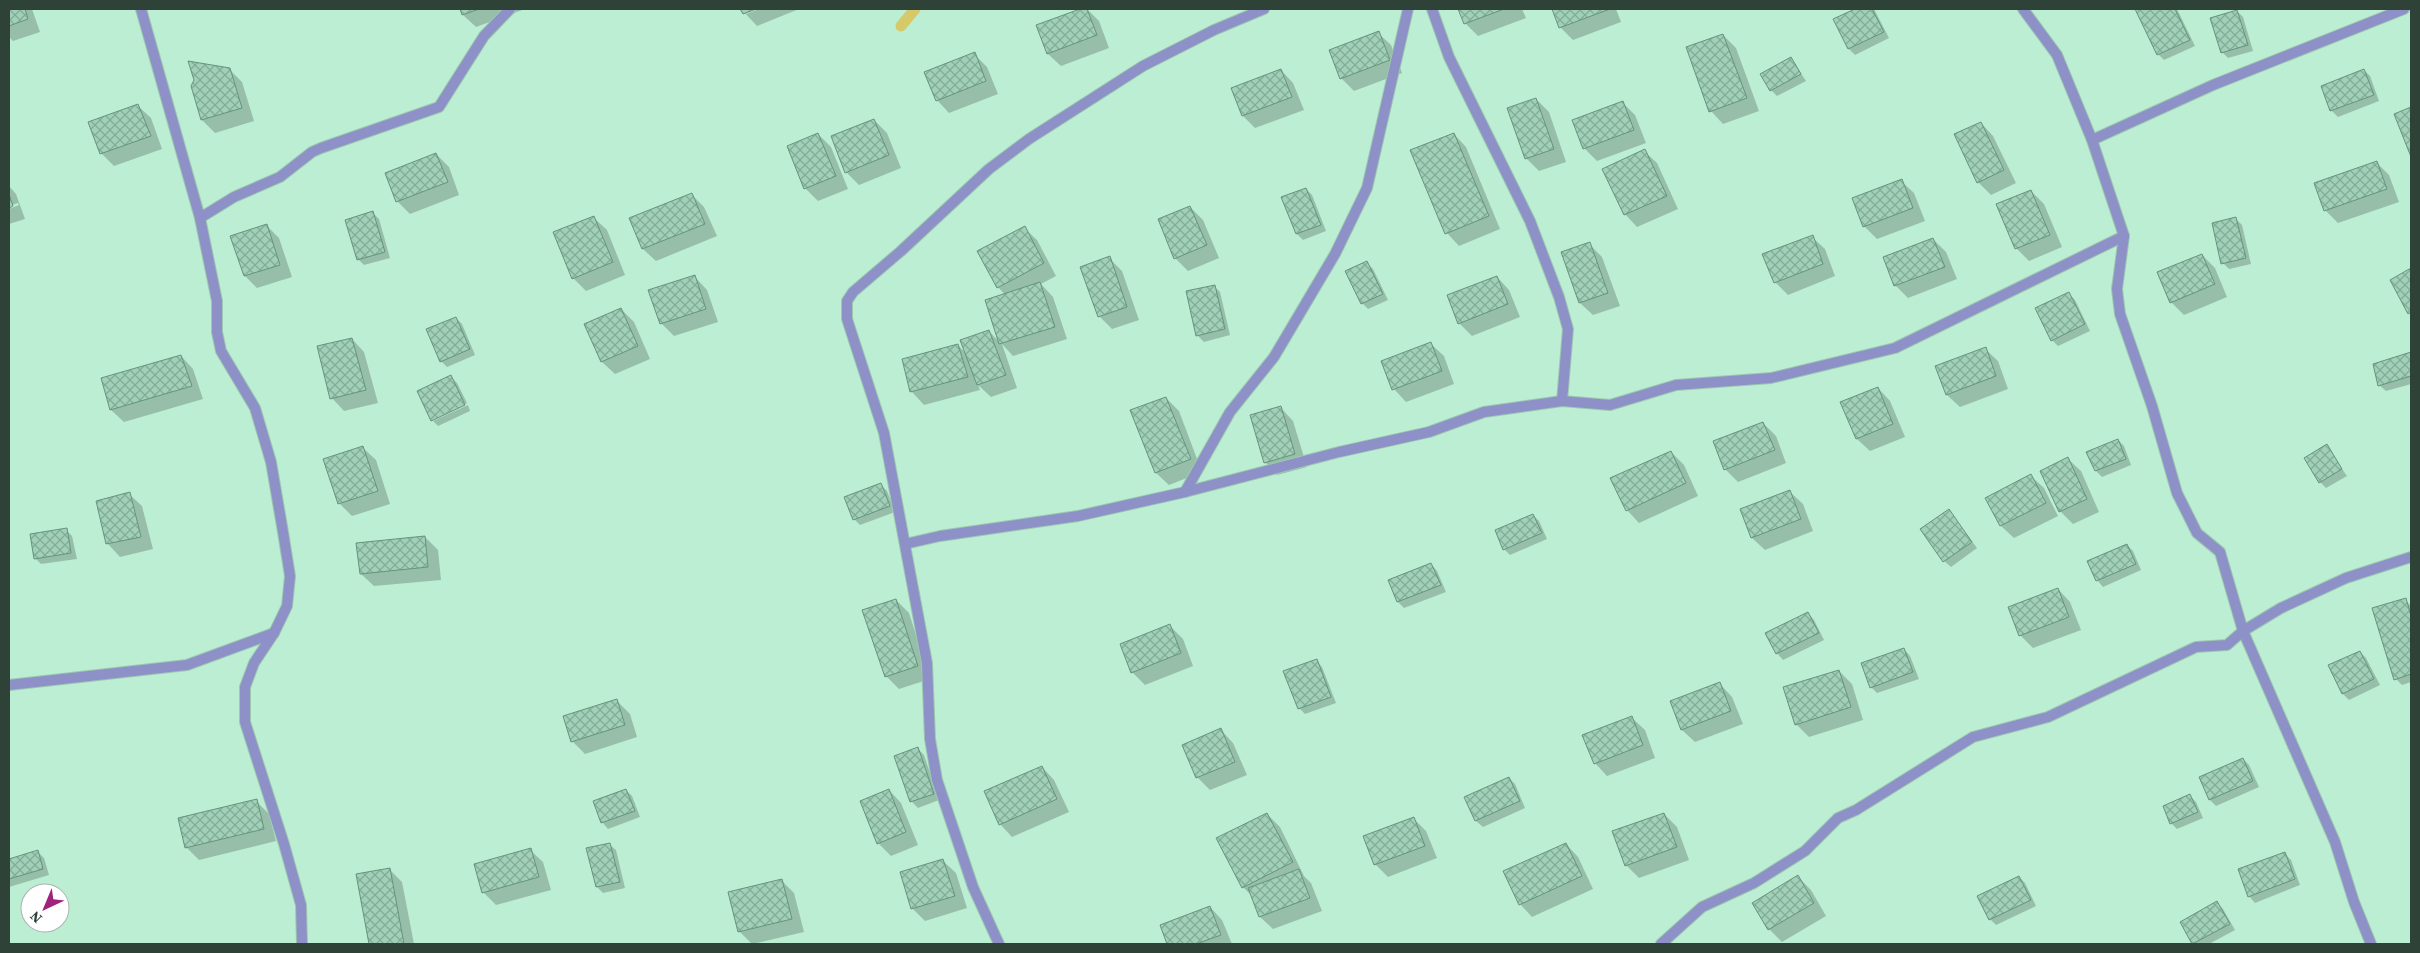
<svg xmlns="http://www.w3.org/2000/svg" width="2420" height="953" viewBox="0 0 2420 953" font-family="'Source Serif 4',serif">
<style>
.shadow{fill:#0003}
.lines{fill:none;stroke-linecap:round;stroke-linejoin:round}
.stream{stroke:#d5c969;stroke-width:11}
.building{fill:url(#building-cross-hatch);stroke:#65947c}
.minor-casing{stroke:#9dc8b1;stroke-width:12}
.minor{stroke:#8e91c7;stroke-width:10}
</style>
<defs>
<pattern id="building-cross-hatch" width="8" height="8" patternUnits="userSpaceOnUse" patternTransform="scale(1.25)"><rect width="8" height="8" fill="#a0d1b8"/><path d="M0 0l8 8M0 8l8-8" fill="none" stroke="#83ab96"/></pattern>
</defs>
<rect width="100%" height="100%" fill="#bceed3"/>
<g class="shadow">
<path d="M9 9H32L40 32 13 41 9 37Z"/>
<path d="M461 9H525L476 27 463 15Z"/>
<path d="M741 9H753L746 11V14L759 9H799L757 26Z"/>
<path d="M1084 9H1087L1099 21 1109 48 1061 66 1048 54 1038 26Z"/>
<path d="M1459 9H1522L1526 18 1478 36 1465 23Z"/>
<path d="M1553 9H1616L1621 22 1573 40 1561 28Z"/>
<path d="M1857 9H1874L1889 38 1855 55 1849 49 1835 20Z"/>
<path d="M2137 9H2177L2195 46 2164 60 2158 54Z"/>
<path d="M2237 11 2243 17 2253 51 2228 58 2222 52Z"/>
<path d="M1378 33 1391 45 1402 73 1354 91 1341 78Z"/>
<path d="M1723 35 1736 48 1759 111 1723 124 1711 111Z"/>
<path d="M974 54 987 67 998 94 949 113 937 100Z"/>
<path d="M1791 58 1806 81 1777 96 1771 90Z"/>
<path d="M229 69 242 82 254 121 215 133 202 120 192 86Z"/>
<path d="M1281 70 1293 83 1304 110 1255 128 1243 116Z"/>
<path d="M2364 70 2370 76 2379 101 2338 117 2331 110Z"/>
<path d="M1536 99 1549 112 1566 162 1539 171 1526 158Z"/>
<path d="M1622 102 1635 115 1646 143 1597 161 1584 148 1574 121Z"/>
<path d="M138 106 151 118 162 149 114 166 101 153Z"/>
<path d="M874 120 887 133 901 168 859 185 846 172Z"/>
<path d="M1981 123 1993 136 2016 183 1991 195 1978 182Z"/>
<path d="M818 134 831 147 848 189 818 201 805 188Z"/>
<path d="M1454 134 1466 147 1500 229 1459 246 1447 233Z"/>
<path d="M1644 151 1657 163 1678 209 1637 227 1625 214Z"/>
<path d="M436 154 449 167 459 195 410 214 397 201Z"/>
<path d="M2377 163 2389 175 2399 202 2338 223 2325 210Z"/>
<path d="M1901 181 1914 193 1925 221 1877 239 1864 226Z"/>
<path d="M9 186 16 194 25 219 9 224V209L19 205 18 203 9 206Z"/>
<path d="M1306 189 1312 195 1326 231 1303 240 1297 234 1283 198Z"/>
<path d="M2031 191 2044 204 2062 247 2029 261 2016 248Z"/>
<path d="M691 194 704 207 717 236 656 261 643 249 631 219Z"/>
<path d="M1190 207 1203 220 1219 258 1188 271 1175 258Z"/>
<path d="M373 213 379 219 390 258 364 265 358 259Z"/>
<path d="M594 218 607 230 625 275 586 291 573 278Z"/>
<path d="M2236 219 2242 225 2251 264 2229 269 2223 263Z"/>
<path d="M267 226 279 238 292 277 257 288 245 276Z"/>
<path d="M1024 228 1037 240 1056 276 1041 284 1053 297 1067 339 1013 356 1002 344 1017 388 991 397 978 385 980 390 924 405 912 392 903 360 958 345 967 355 989 331 1000 343 1005 295 998 287 979 252Z"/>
<path d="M1812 237 1825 249 1835 276 1788 295 1775 282Z"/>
<path d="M1933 239 1946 252 1957 279 1908 298 1895 285Z"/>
<path d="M1589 244 1602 257 1620 306 1593 315 1580 303 1562 253Z"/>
<path d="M2202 255 2215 268 2227 297 2184 315 2171 302Z"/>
<path d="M1109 258 1122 271 1139 320 1112 329 1099 316Z"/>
<path d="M1366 262 1373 269 1388 300 1368 309 1362 303Z"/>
<path d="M2411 270V316L2391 281Z"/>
<path d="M695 277 707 290 718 322 674 336 661 323Z"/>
<path d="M1497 277 1509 290 1520 317 1472 336 1459 323Z"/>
<path d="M1214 286 1220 292 1230 335 1204 342 1197 335Z"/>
<path d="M2069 294 2075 300 2090 331 2058 346 2052 340Z"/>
<path d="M621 309 634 322 650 359 615 374 602 362 586 324Z"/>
<path d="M456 318 462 324 475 355 447 367 441 361Z"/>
<path d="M352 339 364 352 378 403 344 411 332 398Z"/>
<path d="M1431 344 1444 356 1454 384 1406 402 1394 389Z"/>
<path d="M1985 349 1998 361 2008 389 1960 407 1947 395 1937 367Z"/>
<path d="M2411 354V384L2386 391 2379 385 2374 365Z"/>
<path d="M181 356 193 369 203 399 124 422 111 410Z"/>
<path d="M451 377 457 383 467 403 433 418V421L432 420Z"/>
<path d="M1878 388 1890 401 1905 437 1870 451 1857 439Z"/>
<path d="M1166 398 1179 411 1202 472 1169 485 1156 473 1132 411Z"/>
<path d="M468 405 470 411 438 426 433 421Z"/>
<path d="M1281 408 1293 421 1307 467 1277 475 1265 462Z"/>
<path d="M1763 423 1776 436 1786 463 1738 482 1725 469Z"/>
<path d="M2118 440 2124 446 2131 465 2102 477 2096 471Z"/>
<path d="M2326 446 2347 476 2326 488 2320 482Z"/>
<path d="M363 448 376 460 390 504 352 516 339 503Z"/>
<path d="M1671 452 1684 465 1698 496 1639 523 1627 510Z"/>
<path d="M2068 459 2081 471 2099 512 2073 524 2060 511Z"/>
<path d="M2031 476 2044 488 2058 516 2014 538 2001 526 1987 499Z"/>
<path d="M881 485 887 491 895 512 860 525 854 519Z"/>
<path d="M1790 492 1803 504 1813 531 1765 550 1752 538 1742 510Z"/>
<path d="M129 494 142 506 153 549 120 557 108 544 97 501Z"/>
<path d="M1949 511 1977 548 1951 567 1944 561Z"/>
<path d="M1533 515 1539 521 1547 539 1510 555 1504 549Z"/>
<path d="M66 530 72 536 77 559 41 564 35 558Z"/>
<path d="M425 537 438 550 441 580 374 586 361 574Z"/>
<path d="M2127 545 2133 551 2141 570 2103 587 2097 580 2089 562Z"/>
<path d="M1431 564 1437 571 1446 592 1404 608 1398 602 1389 581Z"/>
<path d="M2058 589 2070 602 2081 630 2033 648 2020 635Z"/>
<path d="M896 600 909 613 930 679 899 689 886 676Z"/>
<path d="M2405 600 2411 606V682L2402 685 2396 679Z"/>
<path d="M1808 613 1814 620 1824 640 1783 660 1777 653Z"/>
<path d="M1170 626 1183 639 1193 666 1145 685 1132 672Z"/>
<path d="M1904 649 1910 656 1919 679 1877 693 1871 687Z"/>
<path d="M2360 652 2366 658 2380 685 2349 700 2343 694Z"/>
<path d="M1316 660 1322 667 1336 703 1305 714 1299 708Z"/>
<path d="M1839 671 1852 684 1863 720 1809 737 1796 724Z"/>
<path d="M1720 684 1732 697 1743 724 1695 742 1682 730Z"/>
<path d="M617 701 630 714 637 737 585 754 572 741Z"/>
<path d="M1632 718 1645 730 1655 758 1607 776 1595 763Z"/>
<path d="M1221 730 1233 743 1247 775 1210 790 1197 777Z"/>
<path d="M918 749 924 755 939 800 918 808 911 801Z"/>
<path d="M2243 759 2249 765 2259 787 2216 806 2210 800 2200 778Z"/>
<path d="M1042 767 1054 780 1069 812 1012 837 1000 824Z"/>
<path d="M1509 778 1515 784 1525 808 1483 827 1476 821 1466 797Z"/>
<path d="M626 790 632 796 640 817 608 829 602 822Z"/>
<path d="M889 790 901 803 918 845 891 856 878 843Z"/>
<path d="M2190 796 2196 802 2203 818 2177 829 2171 823Z"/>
<path d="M256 801 269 814 276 841 199 860 186 847Z"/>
<path d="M1267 814 1280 827 1304 876 1311 883 1322 911 1273 929 1260 917 1253 897 1243 887Z"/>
<path d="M1664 814 1677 827 1689 860 1639 878 1626 865Z"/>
<path d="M1413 818 1426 831 1437 858 1388 877 1375 864Z"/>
<path d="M609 844 616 850 625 888 603 893 597 887Z"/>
<path d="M1566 844 1578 857 1593 889 1532 917 1520 904Z"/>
<path d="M530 850 543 862 551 890 496 905 483 892Z"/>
<path d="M38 852 44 858 49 875 9 887V861Z"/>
<path d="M2285 854 2291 860 2300 885 2255 903 2249 896Z"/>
<path d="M943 861 956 873 967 908 925 921 912 908Z"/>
<path d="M389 869 402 882 414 944H370L358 875Z"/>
<path d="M1798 877 1811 890 1826 916 1782 942 1769 929 1754 903Z"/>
<path d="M2019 877 2025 883 2036 906 1996 925 1990 919Z"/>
<path d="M782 881 794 893 804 932 752 944 739 931Z"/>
<path d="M2217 903 2223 909 2235 930 2209 944H2193L2181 923Z"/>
<path d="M1210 907 1222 920 1232 944H1169L1161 925Z"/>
</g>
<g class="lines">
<path class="stream" d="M901 26 915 9"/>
</g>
<g class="building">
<path d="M9 9H25L28 19 9 26Z"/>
<path d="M460 9H479L462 15Z"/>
<path d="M740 9H756L743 14Z"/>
<path d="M1080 9H1087L1097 35 1047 54 1036 25Z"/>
<path d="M1458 9H1504L1464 24Z"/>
<path d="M1552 9H1610L1559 28Z"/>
<path d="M1855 9H1872L1884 32 1848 49 1833 19Z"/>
<path d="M2135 9H2175L2190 40 2157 55Z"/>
<path d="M2237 10 2248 45 2221 53 2210 18Z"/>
<path d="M1379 31 1390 60 1340 79 1329 50Z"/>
<path d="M1723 34 1747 98 1709 112 1686 47Z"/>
<path d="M975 52 986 81 936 101 924 72Z"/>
<path d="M1791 57 1801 74 1770 91 1760 74Z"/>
<path d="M188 61 230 68 242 108 201 120 191 86 194 80Z"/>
<path d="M1281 69 1292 97 1242 116 1231 88Z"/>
<path d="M2364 69 2374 95 2330 111 2321 86Z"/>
<path d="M1536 98 1554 149 1525 159 1507 108Z"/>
<path d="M1623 101 1634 130 1583 149 1572 120Z"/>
<path d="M138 104 151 136 100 154 88 122Z"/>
<path d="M2411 107V157L2394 114Z"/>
<path d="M874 119 889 155 845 173 831 136Z"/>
<path d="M1981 122 2004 170 1977 183 1954 134Z"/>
<path d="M818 133 836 176 804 189 787 146Z"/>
<path d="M1454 133 1489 216 1445 234 1410 150Z"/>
<path d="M1645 149 1667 196 1624 215 1602 169Z"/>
<path d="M436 153 448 182 396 202 385 173Z"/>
<path d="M2377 161 2387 189 2324 211 2314 183Z"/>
<path d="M1902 179 1913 208 1863 227 1852 198Z"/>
<path d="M1306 188 1321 225 1296 234 1281 197Z"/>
<path d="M2031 190 2050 235 2015 249 1996 204Z"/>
<path d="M692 193 705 224 642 249 629 218Z"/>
<path d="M9 194 13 206 9 208Z"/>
<path d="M1190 206 1207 245 1174 259 1158 219Z"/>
<path d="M373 211 385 252 357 260 345 220Z"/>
<path d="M594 216 613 262 572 279 553 232Z"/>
<path d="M2236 217 2246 258 2221 264 2212 223Z"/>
<path d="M267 224 280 265 244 276 230 236Z"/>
<path d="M1025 226 1044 263 997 288 977 251Z"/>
<path d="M1813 235 1823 264 1774 283 1762 254Z"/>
<path d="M1933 238 1945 267 1894 286 1883 257Z"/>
<path d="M1590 242 1608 293 1579 303 1561 252Z"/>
<path d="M2202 254 2215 284 2170 303 2157 272Z"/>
<path d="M1110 256 1127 307 1098 317 1080 267Z"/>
<path d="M1367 261 1383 294 1361 304 1345 271Z"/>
<path d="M2411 268V312L2408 314 2390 280Z"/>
<path d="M695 275 706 309 660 324 648 290Z"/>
<path d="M1497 276 1508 304 1458 324 1447 295Z"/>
<path d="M1040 282 1055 327 999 344 985 300Z"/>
<path d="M1215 285 1225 329 1196 336 1186 291Z"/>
<path d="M2069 292 2085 324 2051 341 2035 308Z"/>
<path d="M621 308 638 346 601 362 584 324Z"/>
<path d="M456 317 470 349 440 362 426 329Z"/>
<path d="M989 330 1006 375 977 385 960 340Z"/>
<path d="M352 338 366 390 330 399 317 346Z"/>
<path d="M1431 342 1442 371 1392 390 1381 361Z"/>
<path d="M958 344 968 377 910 392 902 359Z"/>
<path d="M1986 347 1996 376 1946 395 1935 366Z"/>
<path d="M2411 352V376L2378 386 2373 364Z"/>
<path d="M181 355 192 386 110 410 101 378Z"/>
<path d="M451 375 465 405 431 421 417 391Z"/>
<path d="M1878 387 1893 424 1856 439 1840 402Z"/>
<path d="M1166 397 1191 459 1155 473 1130 410Z"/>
<path d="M1281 406 1295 454 1264 463 1250 415Z"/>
<path d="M1763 422 1775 450 1724 470 1713 441Z"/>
<path d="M2118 439 2126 459 2095 471 2086 452Z"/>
<path d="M2327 444 2342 469 2319 483 2304 458Z"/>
<path d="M363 446 378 491 338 504 323 459Z"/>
<path d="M1671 451 1686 483 1626 511 1610 478Z"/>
<path d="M2068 457 2087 499 2059 512 2040 471Z"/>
<path d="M2031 474 2046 503 2000 526 1985 498Z"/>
<path d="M881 483 890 506 853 520 844 497Z"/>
<path d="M1790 490 1801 519 1751 538 1740 509Z"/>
<path d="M130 492 141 537 106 544 96 501Z"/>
<path d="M1949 509 1972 542 1943 562 1920 529Z"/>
<path d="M1533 514 1542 533 1503 550 1495 530Z"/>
<path d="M67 528 71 553 34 559 30 534Z"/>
<path d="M425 536 428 567 360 574 356 543Z"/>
<path d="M2127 544 2136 564 2096 581 2087 561Z"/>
<path d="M1431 563 1441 585 1397 602 1388 580Z"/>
<path d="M2058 588 2069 617 2019 636 2008 607Z"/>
<path d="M2406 598 2411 616V674L2394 680 2372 608Z"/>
<path d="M896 599 918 666 885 677 862 610Z"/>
<path d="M1808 612 1819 633 1776 654 1765 633Z"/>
<path d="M1170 624 1181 653 1131 673 1120 644Z"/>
<path d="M1904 648 1913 672 1870 688 1861 663Z"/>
<path d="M2360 651 2374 679 2342 694 2328 665Z"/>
<path d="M1317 659 1331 697 1298 709 1283 671Z"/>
<path d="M1839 670 1851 707 1795 725 1783 687Z"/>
<path d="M1720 682 1731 711 1681 730 1670 701Z"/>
<path d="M617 699 625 725 571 742 563 716Z"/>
<path d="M1632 716 1643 745 1594 764 1582 735Z"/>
<path d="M1221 728 1235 762 1196 778 1182 745Z"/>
<path d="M918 747 934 794 910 802 894 756Z"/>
<path d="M2243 758 2253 781 2209 800 2199 777Z"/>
<path d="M1042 766 1057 799 999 825 984 791Z"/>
<path d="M1509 777 1520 801 1475 821 1464 797Z"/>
<path d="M626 789 635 811 601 823 593 801Z"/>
<path d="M889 789 906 832 877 844 860 801Z"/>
<path d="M2190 794 2198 812 2170 824 2163 806Z"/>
<path d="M257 799 264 829 185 848 178 818Z"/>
<path d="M1267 813 1293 862 1242 888 1216 838Z"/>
<path d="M1664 813 1677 847 1625 866 1612 831Z"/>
<path d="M1414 817 1425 846 1374 865 1363 836Z"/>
<path d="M610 843 620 882 596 887 586 848Z"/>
<path d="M1566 843 1582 876 1519 905 1503 871Z"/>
<path d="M531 848 539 877 482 893 474 864Z"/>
<path d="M38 850 43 869 9 879V859Z"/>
<path d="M2285 852 2295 879 2248 897 2238 869Z"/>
<path d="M943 859 955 896 911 909 900 872Z"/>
<path d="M390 868 404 944H369L356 874Z"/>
<path d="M1299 869 1310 898 1259 917 1248 888Z"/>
<path d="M1798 875 1814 903 1768 930 1752 903Z"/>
<path d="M2019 876 2031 900 1989 920 1977 896Z"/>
<path d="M782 879 792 919 738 932 728 892Z"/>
<path d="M2217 901 2230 924 2192 944 2180 922Z"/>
<path d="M1210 906 1221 935 1196 944H1167L1160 925Z"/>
</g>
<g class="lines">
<g class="minor-casing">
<g id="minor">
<path d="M141 9 200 218 217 301V332L221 351 255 408 271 462 283 532 290 576 287 606 274 633 254 663 245 687V722L284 844 301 905 302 944"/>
<path d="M1432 9 1449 57 1530 221 1559 297 1568 329 1562 401"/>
<path d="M2023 9 2057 55 2092 140 2124 236 2117 289 2120 314 2152 406 2177 493 2197 533 2220 552 2243 631 2335 842 2354 902 2371 944"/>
<path d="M2092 140 2213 85 2404 9"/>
<path d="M200 218 234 197 280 177 312 152 321 148 439 107 484 36 510 9"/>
<path d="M1185 492 1230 412 1274 357 1335 254 1367 188 1408 9"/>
<path d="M905 544 940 536 1078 516 1185 492 1339 452 1429 432 1484 412 1562 401 1610 405 1676 385 1771 378 1895 348 2124 236"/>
<path d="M9 685 187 665 274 633"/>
<path d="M999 944 973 887 937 780 930 739 927 663 884 433 847 319V301L853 292 901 251 989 169 1029 139 1143 66 1214 30 1264 9"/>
<path d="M1661 944 1702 907 1754 883 1805 851 1838 818 1856 810 1973 737 2048 717 2196 647 2227 645 2243 631 2281 608 2346 578 2411 557"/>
</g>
</g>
<use href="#minor" class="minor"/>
</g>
<rect width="2420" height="953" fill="none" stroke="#2e4237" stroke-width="20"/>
<g transform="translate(45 908) rotate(224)"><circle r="24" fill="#ffffff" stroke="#abb3af"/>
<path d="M0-4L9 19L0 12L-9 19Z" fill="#9d237b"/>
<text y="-8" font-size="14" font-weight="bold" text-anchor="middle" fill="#2e4237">N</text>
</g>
</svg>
